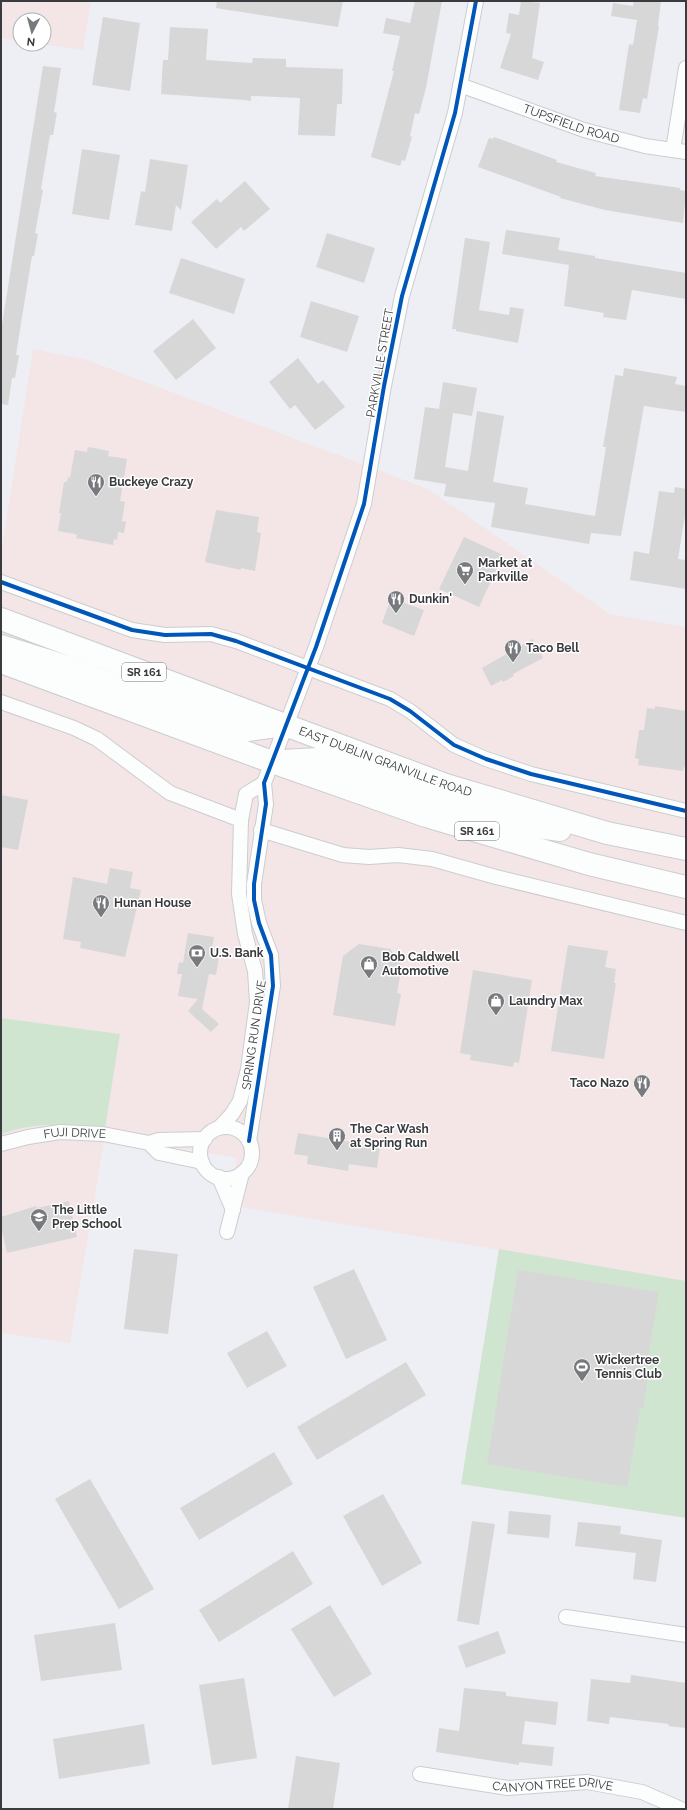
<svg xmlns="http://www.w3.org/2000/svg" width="687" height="1810" viewBox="0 0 687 1810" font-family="Raleway,sans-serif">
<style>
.commercial{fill:#f4e5e7}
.green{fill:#d0e5d0}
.building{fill:#d7d7d8}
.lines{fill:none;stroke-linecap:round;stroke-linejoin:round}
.minor-casing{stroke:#cccdd0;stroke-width:16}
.primary-casing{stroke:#cccdd0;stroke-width:24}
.minor{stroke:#fcfdfd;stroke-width:14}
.primary{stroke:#fcfdfd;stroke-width:22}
.cycleway-casing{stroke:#fff;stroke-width:6}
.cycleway{stroke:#0057b8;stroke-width:4}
.labels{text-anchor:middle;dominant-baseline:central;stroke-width:3;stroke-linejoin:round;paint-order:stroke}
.shield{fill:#fff;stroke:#757678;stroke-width:1}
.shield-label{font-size:11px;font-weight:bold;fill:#3a3b3e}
.street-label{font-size:12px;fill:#3a3b3e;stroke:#fff}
.poi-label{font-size:12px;font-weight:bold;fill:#3a3b3e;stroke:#fff;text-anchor:start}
</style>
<rect width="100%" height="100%" fill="#eeeff4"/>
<g class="commercial">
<path d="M1 1H91L83 50 41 44H44V20H20V41L1 38Z"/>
<path d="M33 349 87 360 428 489 610 614 686 627V1281L229 1205 237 1158 105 1136 70 1343 1 1333V1134L16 1129 52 1124 81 1125 105 1128 120 1034 1 1018V554Z"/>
</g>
<g class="green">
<path d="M1 1018 120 1034 105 1129C70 1123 34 1122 1 1134Z"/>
<path d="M499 1249 686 1281V1518L461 1484Z"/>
</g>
<g class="building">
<path d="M217 1H343L338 27 216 8Z"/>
<path d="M415 1H442L426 88 419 114 415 113 410 136 412 137 405 161 402 160 400 166 371 157 394 71H392L400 36 383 33 386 18 410 23Z"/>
<path d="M521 1 540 3 532 58 544 62 538 80 500 68 511 34 506 33 509 13 519 15Z"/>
<path d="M634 1H661L658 26H659L647 99 643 98 640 113 619 110 629 44 633 45 637 20 611 16 613 3 633 6Z"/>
<path d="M103 17 140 23 130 91 92 85Z"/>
<path d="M170 27 208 29 206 60 252 63 253 58 286 59V67L343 69 342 104H337L335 136 298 135 300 98 251 96V101L244 100 161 94 163 60H168Z"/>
<path d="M43 66 61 68 54 112 57 113 53 135H50L41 189 43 190 35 233 38 234 34 256H32L23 311 16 355H19L15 378H12L8 405 1 404V331Z"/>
<path d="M494 137 557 160 556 162 596 173 595 176 680 188V190L686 191 683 223 605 210 560 198 561 197 478 167 489 138 493 139Z"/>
<path d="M82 149 120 155 109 220 72 214Z"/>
<path d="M150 159 188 165 181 210 176 205 172 231 135 225 141 191 145 192Z"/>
<path d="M245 181 270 209 244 231 241 227 216 249 191 222 217 199 220 203Z"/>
<path d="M506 230 560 238 558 250 595 256V258L686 273V299L632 290 626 320 603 317 604 313 564 306 569 265 502 254Z"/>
<path d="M327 233 375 248 364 283 316 267Z"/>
<path d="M465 238 490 242 479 310 509 315 510 307 524 309 518 343 456 331V329H452Z"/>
<path d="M181 258 245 279 234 314 169 293Z"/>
<path d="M311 301 359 316 347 352 300 337Z"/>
<path d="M193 319 216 348 176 380 153 351Z"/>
<path d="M298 358 318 384 323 380 345 407 315 430 295 405 290 409 269 382Z"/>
<path d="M624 368 677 377 675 384 686 386V412L644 406 621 536 591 533 589 544 491 527 495 503 444 496 446 484 414 479 425 407 439 409 443 382 477 388 472 416 453 413 445 467 468 471 477 411 504 416 493 482 528 488 525 504 595 516 606 447H603L615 375 623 376Z"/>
<path d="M88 447 109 451 108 456 127 459 120 501 125 502 122 521 126 522 124 533 118 532 117 540 114 539 113 545 76 538 77 535 75 534 58 531 61 513H59L64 482H67L68 477 70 478 75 450 87 452Z"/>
<path d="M675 487 686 489V509L678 559 686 560V589L630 580 634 551 649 554 659 491 674 493Z"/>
<path d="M216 510 259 517 257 532 261 533 255 571 241 568V570L205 562Z"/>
<path d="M464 537 503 555 479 607 439 589Z"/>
<path d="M391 598 424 610 414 636 382 623Z"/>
<path d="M533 639 543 658 513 674 514 676 503 682 502 680 491 686 482 668Z"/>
<path d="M655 706 686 711V761L683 771 638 765 639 759 635 758 639 730H644L647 708 655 709Z"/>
<path d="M1 795 28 800 18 850 1 847Z"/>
<path d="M110 868 133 872 130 888 141 890 125 957 80 948 81 942 63 939 73 877 107 884Z"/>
<path d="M188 933 214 937 211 955 219 956 216 975 209 974 202 1009 219 1024 211 1032 188 1011 198 999 178 996 182 974H177L179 962 183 963Z"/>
<path d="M359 944 390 949 402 965 397 993 401 994 395 1026 333 1015 343 956Z"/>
<path d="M568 945 608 951 605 967 616 969 614 983H616L604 1059 551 1051Z"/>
<path d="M473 970 532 980 519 1063 514 1062 513 1067 470 1060 471 1055 460 1053Z"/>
<path d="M298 1133 380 1147 377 1168 349 1164 348 1171 307 1164 308 1156 294 1154Z"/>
<path d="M69 1201 77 1237 7 1253 1 1227V1217L36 1206 37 1208Z"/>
<path d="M134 1249 178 1254 168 1334 124 1329Z"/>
<path d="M354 1269 387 1340 346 1359 313 1287Z"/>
<path d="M518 1270 659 1292 646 1370H649L643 1409H640L627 1487 487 1464Z"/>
<path d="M267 1331 287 1366 247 1388 227 1353Z"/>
<path d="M406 1362 426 1395 317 1460 297 1427Z"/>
<path d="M274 1452 293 1484 199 1540 180 1508Z"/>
<path d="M90 1479 154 1589 119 1609 55 1499Z"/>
<path d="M383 1494 422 1563 382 1586 343 1516Z"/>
<path d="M509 1511 551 1515 549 1538 507 1534Z"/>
<path d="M472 1521 495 1524 479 1625 457 1621Z"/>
<path d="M578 1522 621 1526 620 1534 662 1540 656 1582 633 1579 636 1553 575 1546Z"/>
<path d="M293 1551 313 1584 219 1642 199 1610Z"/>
<path d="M330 1605 372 1674 334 1697 291 1629Z"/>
<path d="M115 1623 122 1670 41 1681 34 1635Z"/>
<path d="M498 1631 506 1653 466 1668 458 1646Z"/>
<path d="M631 1675 686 1683V1728L668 1726 669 1724 610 1717 609 1724 587 1721 591 1679 630 1683Z"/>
<path d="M244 1678 257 1758 212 1765 199 1685Z"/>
<path d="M464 1688 506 1692V1696L558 1702 556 1725 525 1721 522 1744 554 1747 552 1766 519 1762V1765L436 1752 439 1728 459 1731Z"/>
<path d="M144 1724 150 1764 59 1779 53 1739Z"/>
<path d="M296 1756 340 1763 333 1809H288Z"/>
</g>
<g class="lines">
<g class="minor-casing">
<g id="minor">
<path id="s1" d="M460 85 584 130 645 146 686 152"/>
<path d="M673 150 686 68"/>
<path d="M1 582 132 630 165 635 211 634 236 641 390 699 410 711 454 745 486 759 531 774 686 811"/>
<path d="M1 702 74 728 97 739 170 793 241 820"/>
<path d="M261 830 343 855 369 857 398 855 432 859 496 877 686 923"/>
<circle cx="226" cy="1153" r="26"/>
<path d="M219 1128 232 1114 240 1101 248 1069 257 1002 255 971 245 934 239 894 241 820 246 794 264 783"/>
<path d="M249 1141 273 986 271 955 259 923 254 900V884L266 804 264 783 316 647 364 504 384 386 402 296 455 113 476 1"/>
<path d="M149 1143 159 1153 202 1162"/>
<path id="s2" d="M1 1144 28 1137 60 1132 103 1134 149 1143 159 1140 205 1139"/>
<path d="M219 1177 233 1210"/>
<path d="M227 1232 242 1173"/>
<path d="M566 1617 686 1635"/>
<path id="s3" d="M420 1774 508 1788 587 1782 642 1792 681 1809"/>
</g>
</g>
<g class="primary-casing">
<g id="primary">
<path id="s4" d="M1 619 446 785 607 833 686 849"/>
<path d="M1 646 68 667 240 731 284 725"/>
<path d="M1 662 272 762 426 816 589 864 686 887"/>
<path d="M282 761 319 759 517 824 560 830"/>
</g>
</g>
<use href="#minor" class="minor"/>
<use href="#primary" class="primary"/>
<g class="cycleway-casing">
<g id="cycleway">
<path d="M1 582 132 630 165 635 211 634 236 641 390 699 410 711 454 745 486 759 531 774 686 811"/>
<path d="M249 1141 273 986 271 955 259 923 254 900V884L266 804 264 783 316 647 364 504 384 386 402 296 455 113 476 1"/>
</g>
</g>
<use href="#cycleway" class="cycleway"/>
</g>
<defs>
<g id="restaurant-pin" transform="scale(0.9)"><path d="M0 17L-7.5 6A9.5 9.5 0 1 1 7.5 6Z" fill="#797a7e" stroke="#fff"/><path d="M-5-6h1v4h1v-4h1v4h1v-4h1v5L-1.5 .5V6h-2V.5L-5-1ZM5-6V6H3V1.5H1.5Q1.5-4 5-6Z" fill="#fff"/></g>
<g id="supermarket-pin" transform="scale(0.9)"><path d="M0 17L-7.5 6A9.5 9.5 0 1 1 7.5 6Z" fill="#797a7e" stroke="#fff"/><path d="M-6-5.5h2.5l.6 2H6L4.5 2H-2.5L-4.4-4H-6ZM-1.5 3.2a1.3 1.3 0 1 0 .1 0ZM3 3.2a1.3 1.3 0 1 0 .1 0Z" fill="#fff"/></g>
<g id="bank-pin" transform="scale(0.9)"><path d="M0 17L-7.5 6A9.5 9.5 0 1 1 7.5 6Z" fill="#797a7e" stroke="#fff"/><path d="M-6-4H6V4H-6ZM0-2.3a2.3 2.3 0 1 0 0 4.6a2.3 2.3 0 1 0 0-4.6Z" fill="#fff"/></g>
<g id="shop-pin" transform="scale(0.9)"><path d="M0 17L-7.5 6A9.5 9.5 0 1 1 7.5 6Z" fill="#797a7e" stroke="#fff"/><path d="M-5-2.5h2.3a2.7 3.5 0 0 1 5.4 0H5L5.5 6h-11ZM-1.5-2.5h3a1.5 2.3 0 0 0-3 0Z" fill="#fff"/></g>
<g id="building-pin" transform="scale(0.9)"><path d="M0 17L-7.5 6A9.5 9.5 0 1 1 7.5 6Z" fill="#797a7e" stroke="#fff"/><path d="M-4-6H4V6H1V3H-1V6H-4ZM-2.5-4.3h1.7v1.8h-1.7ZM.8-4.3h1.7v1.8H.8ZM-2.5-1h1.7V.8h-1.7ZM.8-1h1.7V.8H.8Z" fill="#fff"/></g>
<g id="school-pin" transform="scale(0.9)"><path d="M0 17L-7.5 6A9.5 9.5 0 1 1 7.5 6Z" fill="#797a7e" stroke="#fff"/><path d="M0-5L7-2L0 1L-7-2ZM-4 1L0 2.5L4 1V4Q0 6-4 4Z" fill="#fff"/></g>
<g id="stadium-pin" transform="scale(0.9)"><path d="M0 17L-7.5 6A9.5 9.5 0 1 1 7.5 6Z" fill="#797a7e" stroke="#fff"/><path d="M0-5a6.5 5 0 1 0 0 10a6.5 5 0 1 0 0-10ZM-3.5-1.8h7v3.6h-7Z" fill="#fff"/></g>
</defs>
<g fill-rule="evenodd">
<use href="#restaurant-pin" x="96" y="482"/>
<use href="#supermarket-pin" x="465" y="570"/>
<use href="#restaurant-pin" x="396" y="599"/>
<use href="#restaurant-pin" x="513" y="648"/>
<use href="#restaurant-pin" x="101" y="903"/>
<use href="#bank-pin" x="197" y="953"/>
<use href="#shop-pin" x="369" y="964"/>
<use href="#shop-pin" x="496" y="1001"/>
<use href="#restaurant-pin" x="642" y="1083"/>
<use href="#building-pin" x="337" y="1136"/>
<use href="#school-pin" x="39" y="1217"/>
<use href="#stadium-pin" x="582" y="1367"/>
</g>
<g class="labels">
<g class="shield">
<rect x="122" y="663" width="44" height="18" rx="3"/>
<rect x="455" y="822" width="44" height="18" rx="3"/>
</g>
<g class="shield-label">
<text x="144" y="672">SR 161</text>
<text x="477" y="831">SR 161</text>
</g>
<g class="street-label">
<text stroke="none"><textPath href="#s1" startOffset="118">TUPSFIELD ROAD</textPath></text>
<text transform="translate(380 363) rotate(-80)">PARKVILLE STREET</text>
<text stroke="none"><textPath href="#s4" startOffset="410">EAST DUBLIN GRANVILLE ROAD</textPath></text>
<text transform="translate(254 1035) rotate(-82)">SPRING RUN DRIVE</text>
<text stroke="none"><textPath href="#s2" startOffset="75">FUJI DRIVE</textPath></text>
<text stroke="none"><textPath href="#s3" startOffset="134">CANYON TREE DRIVE</textPath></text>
</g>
<g class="poi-label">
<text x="109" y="482">Buckeye Crazy</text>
<text x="478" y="563">Market at<tspan x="478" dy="14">Parkville</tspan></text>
<text x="409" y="599">Dunkin'</text>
<text x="526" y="648">Taco Bell</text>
<text x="114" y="903">Hunan House</text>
<text x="210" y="953">U.S. Bank</text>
<text x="382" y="957">Bob Caldwell<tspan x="382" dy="14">Automotive</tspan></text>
<text x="509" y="1001">Laundry Max</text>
<text x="629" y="1083" text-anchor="end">Taco Nazo</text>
<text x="350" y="1129">The Car Wash<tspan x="350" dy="14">at Spring Run</tspan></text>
<text x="52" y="1210">The Little<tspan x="52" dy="14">Prep School</tspan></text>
<text x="595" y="1360">Wickertree<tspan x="595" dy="14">Tennis Club</tspan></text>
</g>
</g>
<rect width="687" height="1810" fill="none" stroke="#3a3b3e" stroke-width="4"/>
<g transform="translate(32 32) rotate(186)"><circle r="19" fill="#ffffff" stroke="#b0b1b2"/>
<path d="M0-3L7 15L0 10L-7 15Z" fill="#797a7e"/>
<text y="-6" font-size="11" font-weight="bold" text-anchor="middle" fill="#3a3b3e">N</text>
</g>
</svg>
